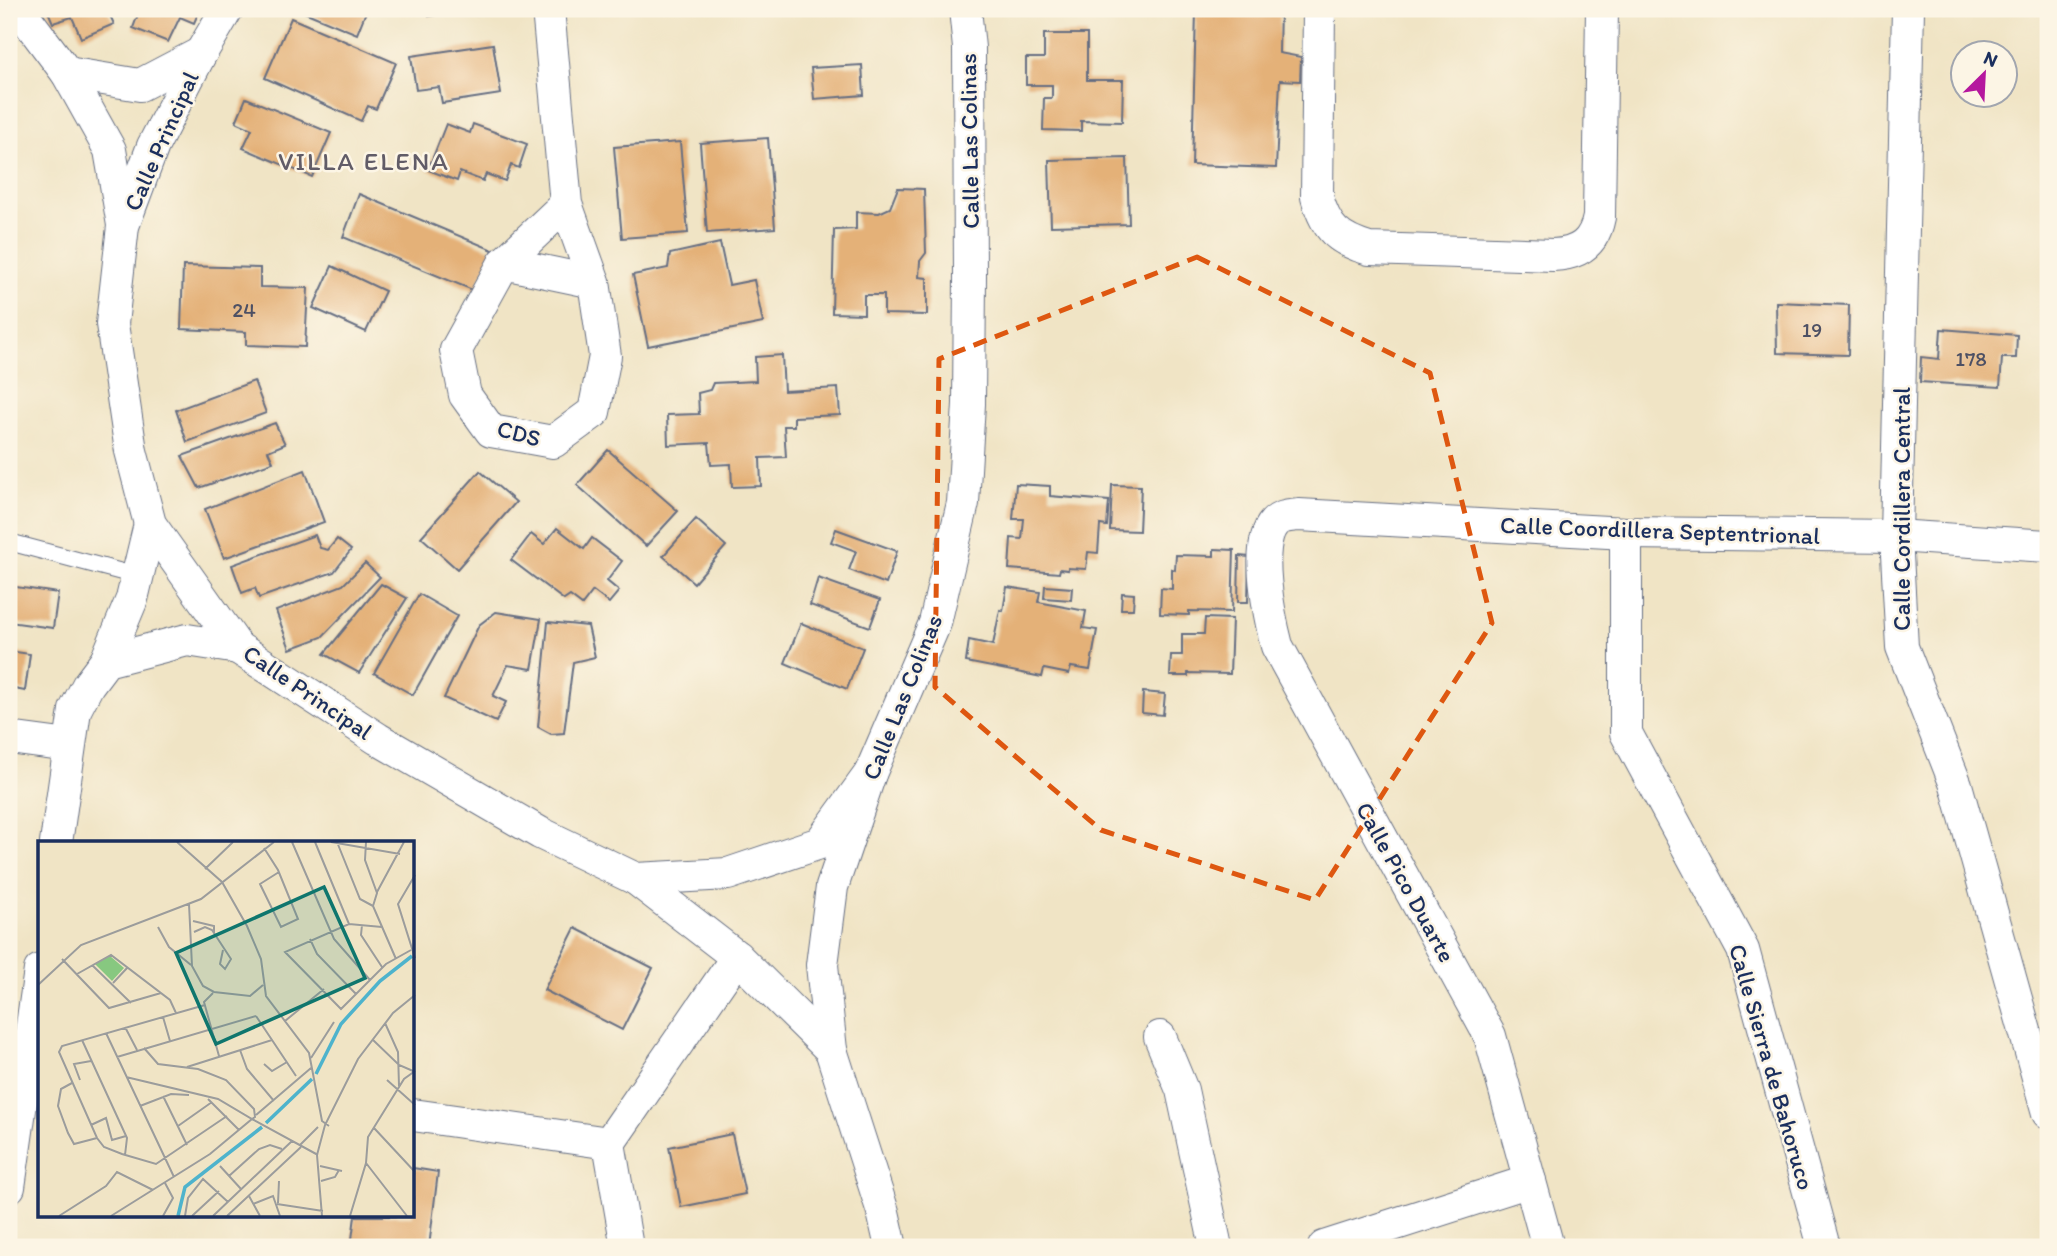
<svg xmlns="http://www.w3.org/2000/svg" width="2057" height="1256" viewBox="0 0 2057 1256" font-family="Itim,sans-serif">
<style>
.building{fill:#e4b178}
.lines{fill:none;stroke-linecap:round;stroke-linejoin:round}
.lane-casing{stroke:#666e82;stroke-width:18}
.street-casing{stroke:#666e82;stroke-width:34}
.lane{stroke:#fff;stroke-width:16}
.street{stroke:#fff;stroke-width:32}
.marked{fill:none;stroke:#de5710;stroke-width:5;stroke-dasharray:14 9;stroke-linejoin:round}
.labels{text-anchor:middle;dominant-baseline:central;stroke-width:5;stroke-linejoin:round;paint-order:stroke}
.number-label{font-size:21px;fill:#4d5064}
.street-label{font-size:24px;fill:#1b2f5e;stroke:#fcf5e5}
.neighbourhood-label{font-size:26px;letter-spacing:2px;fill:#615c67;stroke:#fcf5e5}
.inset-river{fill:none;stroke:#4eb3cc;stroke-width:3.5}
.inset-road{fill:none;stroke:#9b9c9c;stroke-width:2}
.view{fill:#0f766e;fill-opacity:0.15;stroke:#0f766e;stroke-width:3.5}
.inset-edge{fill:none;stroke:#1b2f5e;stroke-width:3.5}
</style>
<rect width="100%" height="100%" fill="#fcf5e5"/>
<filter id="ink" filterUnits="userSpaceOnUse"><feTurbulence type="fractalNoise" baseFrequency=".0143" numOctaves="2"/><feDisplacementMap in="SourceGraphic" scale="14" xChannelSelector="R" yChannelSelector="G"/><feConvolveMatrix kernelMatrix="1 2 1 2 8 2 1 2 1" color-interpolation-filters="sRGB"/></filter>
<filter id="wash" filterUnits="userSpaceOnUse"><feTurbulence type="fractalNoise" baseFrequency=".00686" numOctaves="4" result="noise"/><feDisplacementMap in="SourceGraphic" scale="28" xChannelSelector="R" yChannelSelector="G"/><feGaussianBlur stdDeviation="1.57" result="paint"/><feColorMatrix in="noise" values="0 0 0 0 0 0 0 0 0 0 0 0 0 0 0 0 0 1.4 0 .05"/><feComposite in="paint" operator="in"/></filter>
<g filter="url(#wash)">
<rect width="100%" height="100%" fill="#f0e4c5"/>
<g id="blocks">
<g class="building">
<path d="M47 9H107L114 24 81 38 72 17 53 23Z"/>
<path d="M140 9H200L194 23 180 17 168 42 133 28Z"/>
<path d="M297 9H367L357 34Z"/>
<path d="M428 9H465L466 10 429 16Z"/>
<path d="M1214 9H1280L1279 53 1301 57 1300 81 1280 80 1276 168 1192 165 1196 11H1214Z"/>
<path d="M291 18 396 63 376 109 368 106 361 121 265 78Z"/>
<path d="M1044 34H1087V80H1123L1122 122 1081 121V131L1043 130 1044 98H1052V85H1026V58H1044Z"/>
<path d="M493 44 501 94 442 103 439 87 416 90 411 56Z"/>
<path d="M862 65 864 95 814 99 811 68Z"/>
<path d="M246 98 331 133 312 177 243 148 252 129 236 122Z"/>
<path d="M446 124 470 133 473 124 527 144 519 168 511 165 505 181 486 174 483 181 460 172 457 181 428 170Z"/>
<path d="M768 138 775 228 707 233 700 143Z"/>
<path d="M680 142 688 233 622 238 614 147Z"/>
<path d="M1127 158 1129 224 1051 226 1049 160Z"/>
<path d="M898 188 924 189 926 253 920 261 919 277 927 278V315L884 314V295H864V314L832 313 834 230 856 229V212L879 213 890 208Z"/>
<path d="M359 194 493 250 475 291 343 237Z"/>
<path d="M720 243 729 285 754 280 763 323 648 346 633 275 668 268 670 254Z"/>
<path d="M183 266 260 268V287L308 288 305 347 246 345V332L181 329Z"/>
<path d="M332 266 385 291 366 332 313 308Z"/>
<path d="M1776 302 1849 305 1848 355 1777 353Z"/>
<path d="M1941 329 2017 335 2016 358H2002L2000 387 1920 382 1921 357 1939 359Z"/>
<path d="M782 355 784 391 838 388 840 415 794 417V426H784L786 457 760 458 761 486 732 487 731 464 711 465 709 443 668 445 667 415 699 414 698 393 710 390 713 383 756 381 755 357Z"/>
<path d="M254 381 266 413 187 442 176 410Z"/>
<path d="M275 423 285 444 268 451 273 462 199 488 182 456Z"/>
<path d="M608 450 678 511 646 546 577 485Z"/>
<path d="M305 470 324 522 224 558 205 509Z"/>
<path d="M480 471 516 502 457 569 421 537Z"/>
<path d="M1016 484 1050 486V496L1109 501 1107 526 1100 525 1098 553 1088 552 1086 569 1068 568V570L1060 569 1059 573 1009 569 1011 538 1022 539 1024 519H1013Z"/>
<path d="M1112 485 1141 486 1139 531 1110 530Z"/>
<path d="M696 519 726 546 694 583 663 556Z"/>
<path d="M557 528 584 549 592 538 622 561 607 581 619 591 609 603 593 591 582 605 570 596 564 600 511 560 531 534 544 544Z"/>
<path d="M836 529 897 551 886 584 849 570 856 551 831 542Z"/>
<path d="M315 535 320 548 328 550 337 539 351 550 334 572 259 598 255 588 242 593 232 565Z"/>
<path d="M1214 549 1234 550 1232 612 1189 611V615L1160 614 1161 588 1172 589V569L1175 570 1176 555 1214 556Z"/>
<path d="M1239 556 1249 557 1248 602H1238Z"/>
<path d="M365 563 380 577 322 637 290 649 276 611 343 585Z"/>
<path d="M818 578 880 600 870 627 810 605Z"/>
<path d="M381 584 407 598 359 673 324 654Z"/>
<path d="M9 586 58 593 53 628 9 622Z"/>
<path d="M1045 586 1072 588 1071 600 1044 598Z"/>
<path d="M1007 587 1040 592 1038 602 1086 611 1083 628 1097 630 1090 670 1071 667 1069 674 1044 669 1042 677 966 662 969 640 993 645 1000 610 1003 611Z"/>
<path d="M1122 593 1134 594 1133 609H1121Z"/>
<path d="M419 594 457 616 413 695 374 673Z"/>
<path d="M496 612 541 619 532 669 508 665 493 696 506 702 496 722 444 698 479 625Z"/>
<path d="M1205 618 1232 619 1230 674 1188 673V676H1170L1171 655H1182V634H1204Z"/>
<path d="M548 622 588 626 595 657 573 662 564 733 551 734 538 727Z"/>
<path d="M801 623 863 648 847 689 785 663Z"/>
<path d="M9 651 30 654 25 691 9 688Z"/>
<path d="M1143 692 1165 694 1163 715 1142 713Z"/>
<path d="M575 928 653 968 622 1030 544 990Z"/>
<path d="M732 1134 745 1194 681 1207 669 1147Z"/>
<path d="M413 1168 438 1172 429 1247H351L355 1216H413Z"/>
</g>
</g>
</g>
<g filter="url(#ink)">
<use href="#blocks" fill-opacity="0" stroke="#666e82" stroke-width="2"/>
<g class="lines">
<g class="lane-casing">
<path id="lane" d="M9 542 137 576"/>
</g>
<g class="street-casing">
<g id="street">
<path d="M19 9 67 73 110 150 123 225"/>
<path d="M227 9 201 53 153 146 123 226 112 324 131 451 150 524 238 648 378 739 540 833 636 879 728 874 820 843 870 774"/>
<path d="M548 9 566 204 594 282 605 356 594 412 553 442 491 431 465 395 456 350 504 263 566 204"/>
<path d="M1319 9 1317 197C1326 229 1338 240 1369 249L1553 255C1579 254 1594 243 1599 217L1602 9"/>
<path d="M1908 9 1896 536 1902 647 1956 785 2048 1113"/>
<path d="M67 73 140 85 201 53"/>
<path d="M504 263 594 282"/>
<path d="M1626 533V733L1743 950 1824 1247"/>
<path d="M106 661 132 599 150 524"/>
<path d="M9 738 69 746"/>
<path d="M56 843 75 710 88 685 106 661 187 640 238 648"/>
<path d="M636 879 737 957 831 1050"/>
<path d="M1160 1037 1182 1090 1216 1247"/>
<path d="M413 1115 609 1143"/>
<path d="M609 1143 737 957"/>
<path d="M609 1143 627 1247"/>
<path d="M9 1187 40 970"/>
<path d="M891 1247 883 1212 831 1050 822 965 832 887 870 774 935 623 963 503 969 404 970 276 969 48 965 9"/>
<path d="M1324 1247 1530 1181"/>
<path d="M1548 1247 1490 1036 1277 646C1270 619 1254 545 1274 523 1280 516 1291 516 1299 515L1626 533 1896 536 2048 546"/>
</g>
</g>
<use href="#lane" class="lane"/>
<use href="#street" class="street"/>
</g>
</g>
<path class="marked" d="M1197 257 1430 373 1492 623 1315 900 1101 830 935 687 939 359Z"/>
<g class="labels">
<g class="number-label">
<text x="244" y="309">24</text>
<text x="1812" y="329">19</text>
<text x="1971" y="358">178</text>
</g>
<g class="street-label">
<text transform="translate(161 141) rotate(-66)">Calle Principal</text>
<text transform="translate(969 141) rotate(-91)">Calle Las Colinas</text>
<text transform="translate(519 433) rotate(15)">CDS</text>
<text transform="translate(1901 509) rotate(-90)">Calle Cordillera Central</text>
<text transform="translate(1660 530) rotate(2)">Calle Coordillera Septentrional</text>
<text transform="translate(308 692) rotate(34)">Calle Principal</text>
<text transform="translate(902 697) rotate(-68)">Calle Las Colinas</text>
<text transform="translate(1406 882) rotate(61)">Calle Pico Duarte</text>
<text transform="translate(1772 1067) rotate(74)">Calle Sierra de Bahoruco</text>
</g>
<g class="neighbourhood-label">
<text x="364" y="161">VILLA ELENA</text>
</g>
</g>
<g transform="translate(38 841)">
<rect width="376" height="376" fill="#f0e4c5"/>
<path d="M72 115 86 127 74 140 57 123Z" fill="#87c880"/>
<path class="inset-river" d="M278 233 303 183 342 140 374 115M228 282 274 238M140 375 147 346 224 286"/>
<path class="inset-road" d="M139 1 184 41 209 85 223 118 228 155 271 212 284 280 291 285M254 1 296 98 332 139M277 1 311 83M293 1 362 13M299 1 322 58 335 65M328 1 327 19 339 52 335 65M226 7 240 29 260 78 243 86 222 43 241 31M167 28 195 1M377 34 360 63 377 117M339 51 366 1M151 63 154 125 165 145 176 151 212 155 225 144M335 65 358 118M155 80 176 85V92M324 84 323 94 344 126M120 86 131 106 153 124M344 86 311 83 247 111 303 168 348 123 373 109M156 91 167 86 174 89 193 118 187 128 182 123 185 109M272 98 279 113 318 153M24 118 71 167 123 152M54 124 93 162M39 133 73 114 132 159 138 172M75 142 90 126M0 144 43 104 163 58 236 1M175 152 166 161 181 215M167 164 24 205 21 211 59 297 66 306 84 313 118 323 189 275M218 175 258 235M125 176 132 200M247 180 286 148M347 182 360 211 361 245M87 186 99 209M68 192 136 336M334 198 361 224 375 230M44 199 89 297 87 314M202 209 209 228 236 260M79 216 218 175M273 217 296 181M226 223 234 230 249 221M149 226 234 199M88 236 180 258 214 278 217 276 216 268 188 239 160 228 120 223 106 207M42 239 36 223 53 220M349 239 377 264M34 242 23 248 20 265 30 292 36 303 59 297M125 255 149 304M170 258 201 289M102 265 133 253 151 254M218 274 273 227M53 284 68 277 74 299 88 295M140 285 174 261M336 287 377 331M262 304 280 286M328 322 369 375M182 325 203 348M282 325 304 330M191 335 221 308 232 304 244 308M283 340 297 336 301 329M211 355 222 375M240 362 241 340M215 363 235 355 242 375M239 363 285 370M21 375 68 345 79 331 115 349M73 375 172 313 214 278 280 314M125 375 135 357 127 342M147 375 150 357 165 338 190 361M154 375 181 350M175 375 254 300M189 375 263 306M284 375 279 314 287 284 320 218 355 172 377 154M312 375 328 322 330 296 366 238 377 230"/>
<path class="view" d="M286 46 327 137 178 203 138 112Z"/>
<rect width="376" height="376" class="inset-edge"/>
</g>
<rect width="2057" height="1256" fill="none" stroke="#fcf5e5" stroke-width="35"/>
<g transform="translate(1984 74) rotate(24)"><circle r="33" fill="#fcf5e5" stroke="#a2a6af" stroke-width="2"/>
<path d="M0-5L12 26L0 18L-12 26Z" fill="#b5179e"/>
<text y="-10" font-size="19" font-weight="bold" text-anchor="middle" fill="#1b2f5e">N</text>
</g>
</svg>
